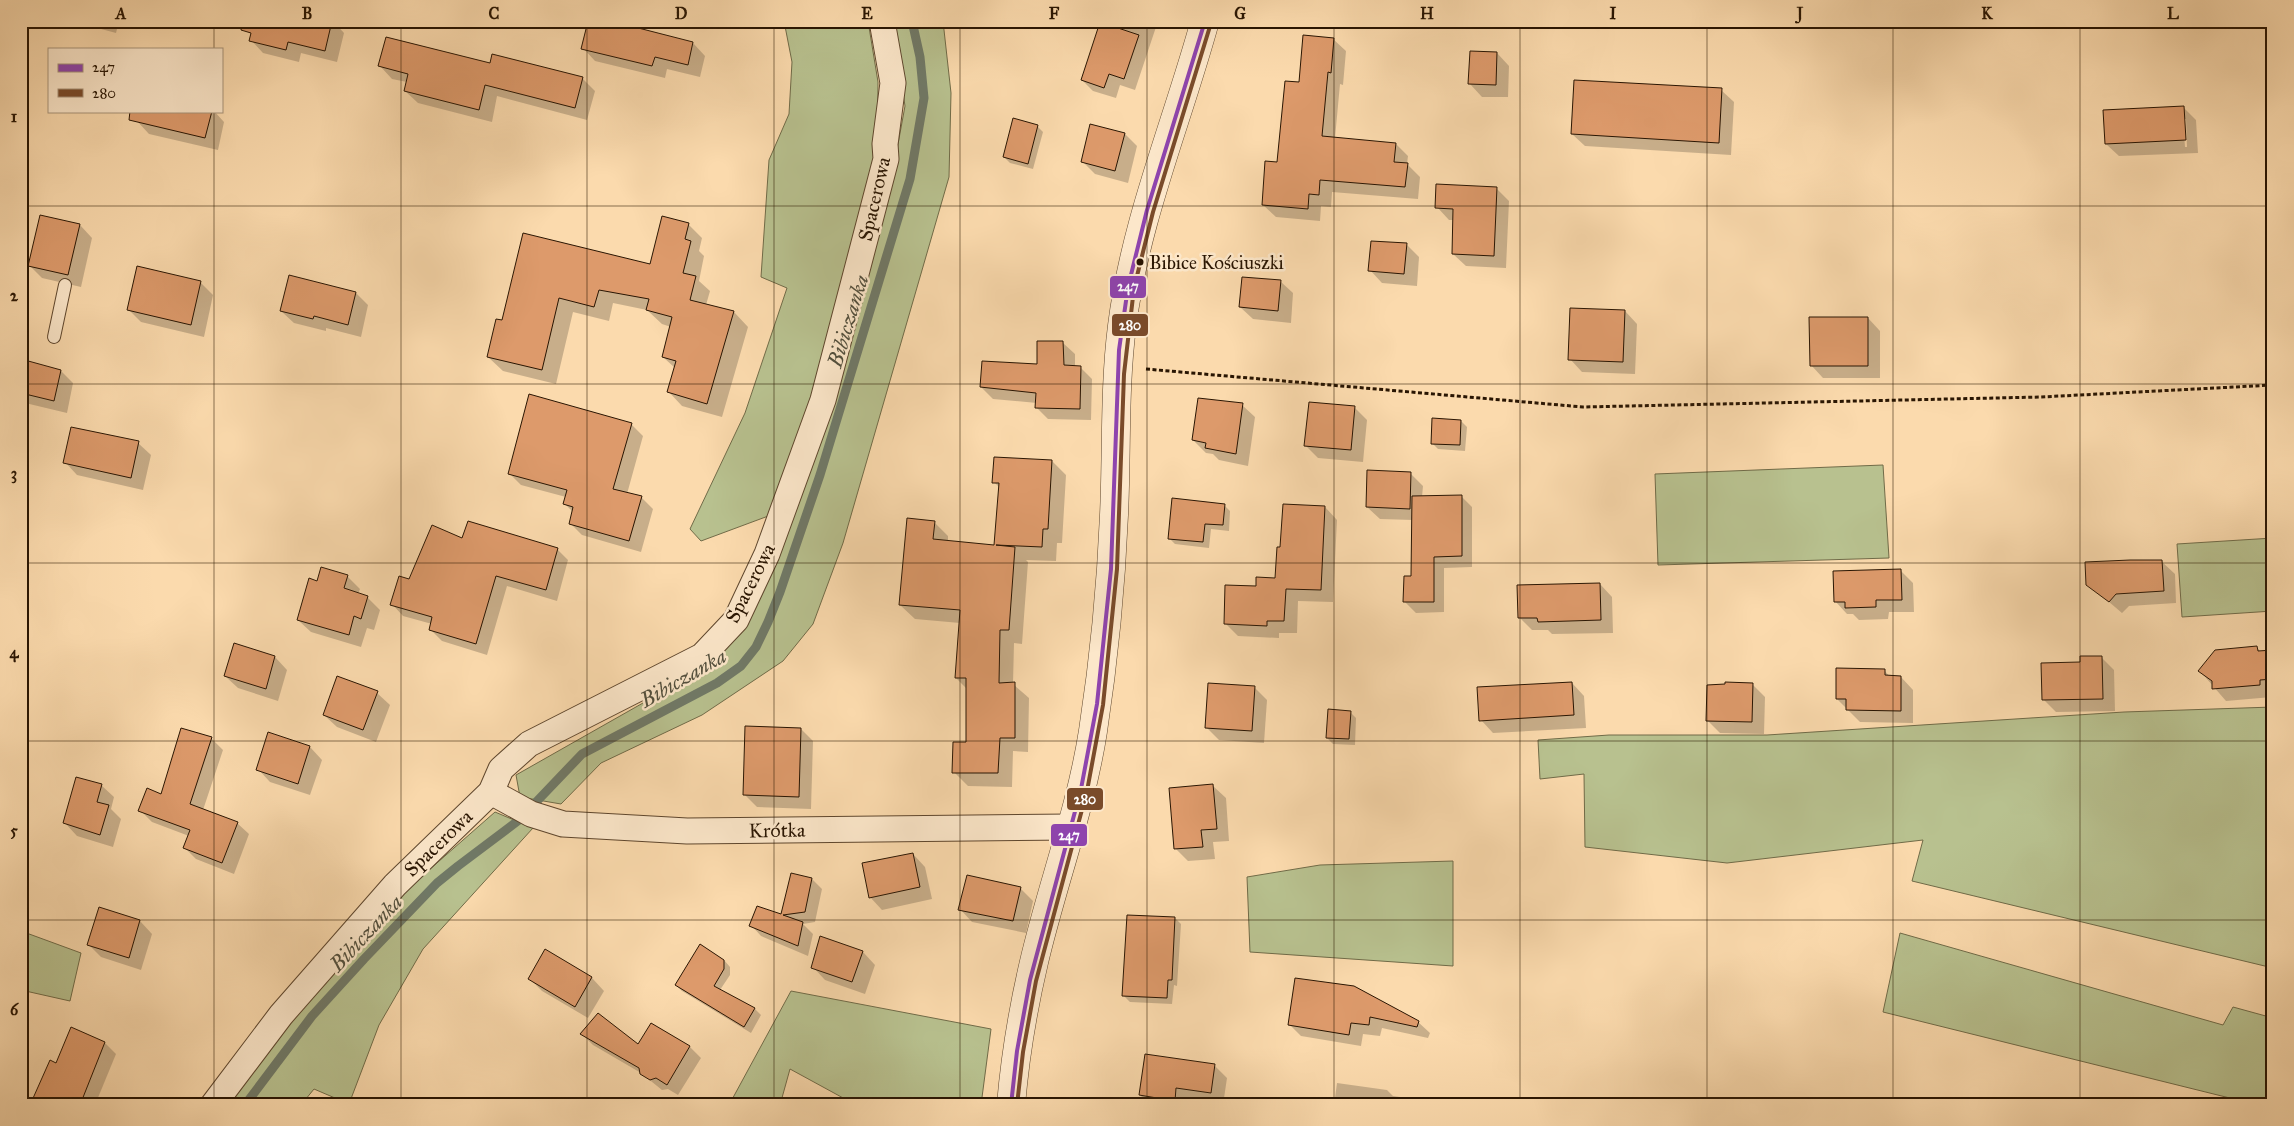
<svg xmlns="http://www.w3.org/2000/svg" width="2294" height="1126" viewBox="0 0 2294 1126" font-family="'IM FELL Great Primer',serif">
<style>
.green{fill:#b8c18f;stroke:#706b48}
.shadow{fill:#0003;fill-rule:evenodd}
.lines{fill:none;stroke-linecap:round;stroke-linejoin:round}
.stream{stroke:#707967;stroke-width:9}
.building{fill:#dd9a6b;stroke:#291502}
.service-casing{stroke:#5e462d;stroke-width:14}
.minor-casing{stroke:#5e462d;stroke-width:27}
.tertiary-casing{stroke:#5e462d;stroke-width:29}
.path{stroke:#291502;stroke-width:3;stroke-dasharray:4 2.5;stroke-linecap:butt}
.service{stroke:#fce7ca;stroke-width:12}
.minor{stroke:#fce7ca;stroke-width:25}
.tertiary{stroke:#fce7ca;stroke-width:28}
.bus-1-casing{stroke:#fce7ca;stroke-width:8}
.bus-2-casing{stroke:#fce7ca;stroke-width:8}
.bus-1{stroke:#8e44ad;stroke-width:4}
.bus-2{stroke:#7a4b2a;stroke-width:4}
.grid{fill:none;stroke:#291502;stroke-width:1;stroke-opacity:0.55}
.bus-dot{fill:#291502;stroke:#fce7ca;stroke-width:2}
.labels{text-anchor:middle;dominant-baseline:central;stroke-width:5;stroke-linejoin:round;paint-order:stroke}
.bus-label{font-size:19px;fill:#291502;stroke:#fce7ca;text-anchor:start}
.street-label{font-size:20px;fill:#291502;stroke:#fce7ca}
.water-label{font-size:21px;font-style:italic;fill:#524f3d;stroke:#fce7ca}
.line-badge{stroke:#fce7ca;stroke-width:2}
.badge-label{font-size:14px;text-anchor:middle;font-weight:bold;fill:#fff}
.neatline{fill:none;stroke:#291502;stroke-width:2}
.grid-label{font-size:16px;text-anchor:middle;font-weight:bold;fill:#291502}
</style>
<rect width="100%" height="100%" fill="#fbdaad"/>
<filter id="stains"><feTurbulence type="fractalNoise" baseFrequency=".004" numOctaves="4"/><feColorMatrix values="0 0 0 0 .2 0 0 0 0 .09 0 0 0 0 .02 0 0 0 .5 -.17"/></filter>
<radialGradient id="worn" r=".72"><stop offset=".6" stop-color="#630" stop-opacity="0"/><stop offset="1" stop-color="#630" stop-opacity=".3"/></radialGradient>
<g class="green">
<path d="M784 21H868L878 82 877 167 814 388 771 515 701 541 690 529 745 413 787 288 761 277 769 160 789 114 792 62Z"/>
<path d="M892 21H943L951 93 949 177 843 543 813 624 783 661 702 715 601 763 561 804 520 797 516 775 717 661 747 619 894 166 905 106Z"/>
<path d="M1883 465 1889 558 1658 565 1655 474Z"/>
<path d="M2273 538V611L2182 617 2177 544Z"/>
<path d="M2273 707V968L1912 881 1923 840 1727 863 1585 847 1584 774 1540 779 1538 740 1609 735H1767L2124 712Z"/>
<path d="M495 812 533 828 423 949 379 1025 349 1104 314 1089 301 1105H225L289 1020 405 891Z"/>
<path d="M1453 861V966L1250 952 1247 877 1320 865Z"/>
<path d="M21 931 81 953 70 1001 21 990Z"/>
<path d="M1900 933 2223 1025 2233 1007 2273 1018V1086L2268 1105H2258L1883 1012Z"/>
<path d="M791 991 991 1029 981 1105H856L790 1069 780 1105H729Z"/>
</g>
<g class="shadow">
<path d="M85 21H119L116 33 90 26Z"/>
<path d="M255 21H333L344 33 337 62 301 53 299 62 263 53 251 40Z"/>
<path d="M605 21 693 43 705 56 700 77 667 69 665 78 595 61 583 48Z"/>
<path d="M1101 21H1158L1135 90 1120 85 1116 98 1093 91 1082 80Z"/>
<path d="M1333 39 1346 51 1343 85 1340 84 1335 138 1396 144 1408 156 1407 164 1420 177 1418 199 1332 192 1331 207 1321 206 1320 221 1276 217 1263 205 1278 163 1300 83Z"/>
<path d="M1497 53 1509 66 1508 97H1482L1470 84Z"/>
<path d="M491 64 582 78 595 91 587 120 497 96 492 122 418 103 405 91 407 82 392 79 380 66Z"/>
<path d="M1721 90 1734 102 1731 155 1585 146 1572 134Z"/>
<path d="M2184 108 2196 120 2198 153 2119 156 2106 144ZM2183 119H2186L2187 147H2185Z"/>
<path d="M139 111H214L224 122 218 150 149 134 137 121Z"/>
<path d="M1037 126 1043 132 1033 169 1010 163 1004 157Z"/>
<path d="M1125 134 1137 146 1128 183 1095 174 1082 161Z"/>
<path d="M1496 188 1509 201 1506 268 1466 266 1453 254 1454 220H1449L1437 207Z"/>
<path d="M688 224 702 238 699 251 704 256 699 281 710 291 706 305 734 312 748 327 722 417 682 406 668 391 675 368 663 357 671 327 662 324 647 310 613 303 609 321 573 312 556 384 503 371 488 357 503 322 524 235 650 266Z"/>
<path d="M80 225 92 238 81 287 42 278 29 265Z"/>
<path d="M1372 242 1407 245 1419 257 1417 286 1382 283 1370 270Z"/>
<path d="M138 268 201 283 213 295 204 337 141 322 129 310Z"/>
<path d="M1280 281 1293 293 1291 323 1253 319 1240 307Z"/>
<path d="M356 293 368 305 361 337 326 328V331L294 323 281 311Z"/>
<path d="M1625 311 1637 324 1635 374 1582 372 1570 359Z"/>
<path d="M1868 318 1880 331V378H1823L1811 365Z"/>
<path d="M1063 343 1075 354V367H1080L1092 379 1091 420 1048 419 1036 407 1037 403 993 399 981 387 1039 366Z"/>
<path d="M21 361 61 371 73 383 67 413 21 402Z"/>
<path d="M1242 405 1255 417 1248 466 1219 460 1213 454 1206 453 1193 440Z"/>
<path d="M1354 407 1367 420 1363 462 1318 458 1306 446Z"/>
<path d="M1461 421 1467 427 1465 451 1438 449 1432 443Z"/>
<path d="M631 424 643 436 627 494 641 497 653 509 641 552 582 535 570 523 573 512 565 504 566 497 521 485 509 473Z"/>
<path d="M138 443 151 455 143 490 77 475 65 462Z"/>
<path d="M1052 461 1066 475 1062 543H1057L1056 561 1026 560 1028 562 1022 644 1014 643 1013 684 1029 698 1028 752 1013 751 1012 787 968 786 954 772 967 743V689L956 678 960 623 915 619 900 605 934 522 948 536V542L996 546 1000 488 994 482Z"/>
<path d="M1410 473 1423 486 1422 497 1461 496 1472 507V567L1444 568V612L1416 613 1405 602 1413 577V520L1380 519 1367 507Z"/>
<path d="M1224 505 1230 511 1229 531 1211 529 1209 548 1175 544 1169 538Z"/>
<path d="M1325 507 1337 520 1333 602 1298 601 1297 633H1279V638L1238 636 1226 624 1257 587 1276 579 1282 549Z"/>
<path d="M469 522 557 549 568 560 557 601 507 586 487 655 442 641 430 629 432 624 403 616 392 604 410 581 463 540Z"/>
<path d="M2162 562 2175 574 2176 603 2129 606 2122 613 2088 584Z"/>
<path d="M1901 571 1913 583 1914 612H1889L1888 619 1859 620 1853 614H1847L1835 601Z"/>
<path d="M347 576 360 589 358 594 367 597 380 610 374 630 367 628 361 647 311 632 298 620 318 582Z"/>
<path d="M1600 584 1612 597 1613 633 1552 634 1548 630H1532L1520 618Z"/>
<path d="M2257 648 2261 652 2273 651 2272 697 2226 701 2200 671Z"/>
<path d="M275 657 287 670 278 701 238 688 225 676Z"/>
<path d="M2101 657 2114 670 2115 711 2056 712 2043 699 2081 663Z"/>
<path d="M1884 670 1890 677H1901L1913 690V723L1860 722 1837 699Z"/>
<path d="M1572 683 1584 696 1586 728 1493 733 1481 720Z"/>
<path d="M1752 684 1765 697 1764 734 1720 733 1708 721Z"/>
<path d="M1254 687 1267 700 1264 743 1219 740 1207 728Z"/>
<path d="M377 693 390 705 376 742 337 727 324 715Z"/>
<path d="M1350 712 1356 718 1355 745 1333 744 1327 738Z"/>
<path d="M801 729 813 741 811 809 757 807 745 795Z"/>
<path d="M211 738 223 750 203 810 237 823 249 834 234 874 196 859 184 847 189 836 152 822 140 810 162 795Z"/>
<path d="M310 747 322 760 310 795 270 782 258 769Z"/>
<path d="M101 785 114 797 111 809 121 819 113 847 77 836 65 823Z"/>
<path d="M1213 786 1226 798 1229 841 1213 842 1215 859 1188 861 1175 848Z"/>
<path d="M913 854 925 867 932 899 882 910 870 897Z"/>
<path d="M812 879 822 889 815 922 803 924 813 934 808 956 761 936 751 925 782 916Z"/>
<path d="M1020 888 1033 901 1026 933 972 922 960 909Z"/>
<path d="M100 909 140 921 152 934 141 970 101 957 89 945Z"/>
<path d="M1175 918 1181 924 1177 986 1174 985 1172 1004 1130 1002 1124 996Z"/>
<path d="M821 938 863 952 875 965 865 994 825 980 813 967Z"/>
<path d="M545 951 592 978 604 991 588 1018 542 991 529 978Z"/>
<path d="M724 960 730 967V975L720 990 755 1009 761 1015 751 1033 682 991 676 985Z"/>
<path d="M1296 979 1418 1022 1430 1033 1428 1038 1382 1028 1380 1036 1363 1034 1361 1046 1301 1036 1289 1024Z"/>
<path d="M652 1024 690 1047 701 1058 678 1095 668 1089 662 1090 641 1073 593 1045 582 1034 639 1046Z"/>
<path d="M21 1027 26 1031 21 1042Z"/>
<path d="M72 1028 105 1043 116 1054 95 1105H38Z"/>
<path d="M1214 1065 1227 1078 1223 1105 1189 1100 1188 1105H1150L1140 1095Z"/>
<path d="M1337 1083 1387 1090 1393 1096 1414 1099 1420 1105H1334Z"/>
</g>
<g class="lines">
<path class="stream" d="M245 1105 312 1016 364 959 437 883 458 866 519 820 582 754 717 683 741 666 756 647 768 622 780 592 820 475 910 179 924 98 920 57 912 21"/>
</g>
<g class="building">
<path d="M242 21H332L325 51 288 42 286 50 249 41 251 33 241 30Z"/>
<path d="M588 21H611L693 42 688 65 655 57 652 66 581 49Z"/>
<path d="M1100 22 1139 35 1124 79 1109 74 1104 88 1081 80Z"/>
<path d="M1303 35 1334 38 1331 73 1328 72 1322 136 1396 143 1394 162 1408 163 1405 187 1320 180 1319 195 1309 194 1308 209 1262 205 1265 161 1277 162 1285 81 1299 82Z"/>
<path d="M386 37 490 63 492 54 583 77 575 108 485 85 479 110 404 91 408 74 378 66Z"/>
<path d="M1470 51 1497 52 1496 85 1468 84Z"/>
<path d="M1574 80 1722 88 1719 143 1571 134Z"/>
<path d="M2184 106 2186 140 2105 144 2103 110Z"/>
<path d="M130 111H212L205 138 129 120Z"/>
<path d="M1013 118 1038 125 1028 164 1003 157Z"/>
<path d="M1090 124 1125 133 1115 171 1081 162Z"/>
<path d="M1436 184 1497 187 1494 256 1452 254 1453 209 1435 208Z"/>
<path d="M40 215 80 224 68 275 28 266Z"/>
<path d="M662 216 689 223 685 239 691 241 683 273 696 276 690 300 734 311 707 404 667 392 676 361 662 357 672 317 646 310 649 299 599 290 594 307 559 298 542 370 487 357 496 319 502 320 523 233 650 264Z"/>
<path d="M1371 241 1407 243 1404 274 1368 271Z"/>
<path d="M137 266 201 281 191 325 127 310Z"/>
<path d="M289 275 356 292 348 325 314 316 313 319 280 311Z"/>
<path d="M1242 277 1281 280 1278 311 1239 307Z"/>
<path d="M1570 308 1625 310 1623 362 1568 360Z"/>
<path d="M1809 317H1868V366H1810Z"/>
<path d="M1037 341H1063L1064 365 1081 366 1080 409 1035 408 1036 393 980 387 982 361 1037 364Z"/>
<path d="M21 359 61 370 54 401 21 393Z"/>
<path d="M529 394 632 423 613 489 642 496 629 541 569 524 573 507 563 504 567 490 508 474Z"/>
<path d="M1198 398 1243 403 1236 454 1205 448 1206 443 1192 440Z"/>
<path d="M1309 402 1355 406 1351 450 1304 446Z"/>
<path d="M1432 418 1461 420 1460 445 1431 444Z"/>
<path d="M71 427 139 441 131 478 63 463Z"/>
<path d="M994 457 1052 460 1048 529H1043L1042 547 996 545 1015 547 1009 630H1000L999 683 1015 682V738H1000L998 773H952L953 742H966V678H955L960 610 899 605 907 518 935 521 933 539 994 545 999 483H992Z"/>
<path d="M1367 470 1411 472 1410 509 1366 507Z"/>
<path d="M1462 495V556L1434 557V602H1403L1404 576H1411L1412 496Z"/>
<path d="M1172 498 1225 504 1223 525 1205 524 1203 542 1168 539Z"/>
<path d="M1283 504 1325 506 1321 590 1286 589 1284 621H1267V626L1224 624 1225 585 1256 586V577L1275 578 1277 547H1280Z"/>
<path d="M468 521 558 548 546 590 496 576 476 644 429 630 432 617 390 605 399 576 409 579 432 525 462 538Z"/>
<path d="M2130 560H2162L2164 591 2116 594 2109 602 2086 585 2085 562Z"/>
<path d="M321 567 348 575 344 588 368 596 361 619 354 616 349 635 297 620 309 578 317 581Z"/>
<path d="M1901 569 1902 600H1876V607L1845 608V602H1834L1833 571Z"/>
<path d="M1600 583 1601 620 1538 622 1537 618H1518L1517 585Z"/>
<path d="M234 643 275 656 266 689 224 676Z"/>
<path d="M2257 646 2258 651 2273 650V679L2260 680V685L2212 689V681L2198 671 2215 650Z"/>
<path d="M2080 656H2102L2103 699 2042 700 2041 663 2080 662Z"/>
<path d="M1836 668 1885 669V675L1901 676V711L1846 710V699H1836Z"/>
<path d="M337 676 378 691 363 730 323 715Z"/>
<path d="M1572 682 1574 715 1479 721 1477 687Z"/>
<path d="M1725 682 1753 683 1752 722 1706 721 1707 685 1725 684Z"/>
<path d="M1208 683 1255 686 1252 731 1205 728Z"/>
<path d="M1328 709 1351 711 1349 739 1326 738Z"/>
<path d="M745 726 801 728 799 797 743 795Z"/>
<path d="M181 728 212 737 190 804 238 822 222 863 183 848 190 830 138 811 147 788 161 794Z"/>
<path d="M268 732 310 746 298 784 256 770Z"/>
<path d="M76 777 102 784 97 802 109 805 100 835 63 823Z"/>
<path d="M1213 784 1217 829 1201 830 1203 847 1174 849 1169 788Z"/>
<path d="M913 853 920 887 869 898 862 863Z"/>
<path d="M791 873 812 878 805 912 783 915 803 922 798 946 749 926 757 906 781 914Z"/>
<path d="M967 875 1021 887 1013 921 958 910Z"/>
<path d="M99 907 140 920 129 958 87 945Z"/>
<path d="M1127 915 1175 917 1172 980H1168L1167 998 1122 996Z"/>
<path d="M820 936 863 951 852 982 811 968Z"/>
<path d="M700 944 724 960V969L714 986 755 1008 744 1027 675 985Z"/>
<path d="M545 949 592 977 575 1007 528 979Z"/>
<path d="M1295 978 1354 986 1419 1021 1417 1027 1370 1017 1369 1025 1351 1023 1349 1035 1288 1025Z"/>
<path d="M598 1013 638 1044 651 1023 690 1046 667 1085 656 1078 650 1080 640 1074 639 1068 580 1034Z"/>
<path d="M71 1027 105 1042 80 1105H30L50 1060 56 1063Z"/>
<path d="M1145 1054 1215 1064 1211 1093 1176 1088 1175 1101 1139 1095Z"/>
</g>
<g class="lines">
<g class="service-casing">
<path id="service" d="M54 337 65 285"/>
</g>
<g class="minor-casing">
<g id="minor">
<path d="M491 792 531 814 563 824 687 831 1070 827"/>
<path d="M213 1105 281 1015 395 885 491 792 501 769 529 744 702 656 736 620 767 554 823 400 886 159 885 144 893 83 882 21"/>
</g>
</g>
<g class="tertiary-casing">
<path id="tertiary" d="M1011 1105C1015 1057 1023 1009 1034 962 1052 885 1081 809 1093 731 1104 659 1111 587 1114 515 1117 452 1114 389 1122 326 1135 221 1177 123 1205 21"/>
</g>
<path class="path" d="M1146 369 1583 407 2041 397 2273 385"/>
<use href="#service" class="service"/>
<use href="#minor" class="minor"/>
<use href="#tertiary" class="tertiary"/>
<g class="bus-1-casing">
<path id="bus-1" d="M1011 1105 1017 1051 1030 980 1081 789 1097 704 1111 569 1119 350 1128 287 1147 210 1205 21"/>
</g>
<g class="bus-2-casing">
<path id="bus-2" d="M1017 1105 1023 1052 1036 981 1087 791 1103 705 1117 569 1124 374 1134 288 1153 212 1211 23"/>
</g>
<use href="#bus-1" class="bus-1"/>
<use href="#bus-2" class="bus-2"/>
</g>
<path class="grid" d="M214 21V49M401 21V1105M587 21V1105M774 21V1105M960 21V1105M1147 21V1105M1334 21V1105M1520 21V1105M1707 21V1105M1893 21V1105M2080 21V1105M214 111V1105M21 206H2273M21 384H2273M21 563H2273M21 741H2273M21 920H2273"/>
<circle class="bus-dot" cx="1140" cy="262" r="4.5"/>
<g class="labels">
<g class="bus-label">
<text x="1149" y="262">Bibice Kościuszki</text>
</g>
<g class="street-label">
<text transform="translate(874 199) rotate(-77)">Spacerowa</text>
<text transform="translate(750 583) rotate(-63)">Spacerowa</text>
<text transform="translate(777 830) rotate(-1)">Krótka</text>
<text transform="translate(438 843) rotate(-44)">Spacerowa</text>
</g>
<g class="water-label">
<text transform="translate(848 321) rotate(-73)">Bibiczanka</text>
<text transform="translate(683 678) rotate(-30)">Bibiczanka</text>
<text transform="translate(366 933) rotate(-47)">Bibiczanka</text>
</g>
</g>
<g class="line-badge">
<rect x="1109" y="275" width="38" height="24" rx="5" fill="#8e44ad"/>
<rect x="1111" y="313" width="38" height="24" rx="5" fill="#7a4b2a"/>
<rect x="1066" y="787" width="38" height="24" rx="5" fill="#7a4b2a"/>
<rect x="1050" y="823" width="38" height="24" rx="5" fill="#8e44ad"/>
</g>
<g class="badge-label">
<text x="1128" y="291">247</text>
<text x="1130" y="330">280</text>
<text x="1085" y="804">280</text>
<text x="1069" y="840">247</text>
</g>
<rect width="2294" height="1126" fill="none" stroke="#fbdaad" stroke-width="55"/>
<rect x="48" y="48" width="175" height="65" fill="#fce7ca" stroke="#a8937a"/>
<rect x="58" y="64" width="25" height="8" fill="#8e44ad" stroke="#a8937a"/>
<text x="92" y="72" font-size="15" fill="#291502">247</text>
<rect x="58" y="89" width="25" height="8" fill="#7a4b2a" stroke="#a8937a"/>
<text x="92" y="98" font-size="15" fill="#291502">280</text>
<rect x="28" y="28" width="2238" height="1070" class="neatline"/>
<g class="grid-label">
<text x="121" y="19">A</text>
<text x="307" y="19">B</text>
<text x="494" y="19">C</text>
<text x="681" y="19">D</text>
<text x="867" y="19">E</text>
<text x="1054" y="19">F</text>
<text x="1240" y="19">G</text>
<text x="1427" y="19">H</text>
<text x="1613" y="19">I</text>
<text x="1800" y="19">J</text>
<text x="1987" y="19">K</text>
<text x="2173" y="19">L</text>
<text x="14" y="122">1</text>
<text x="14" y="301">2</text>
<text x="14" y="479">3</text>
<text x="14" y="658">4</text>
<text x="14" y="836">5</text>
<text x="14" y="1015">6</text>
</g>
<rect width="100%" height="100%" filter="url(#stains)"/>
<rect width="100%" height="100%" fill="url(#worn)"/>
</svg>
